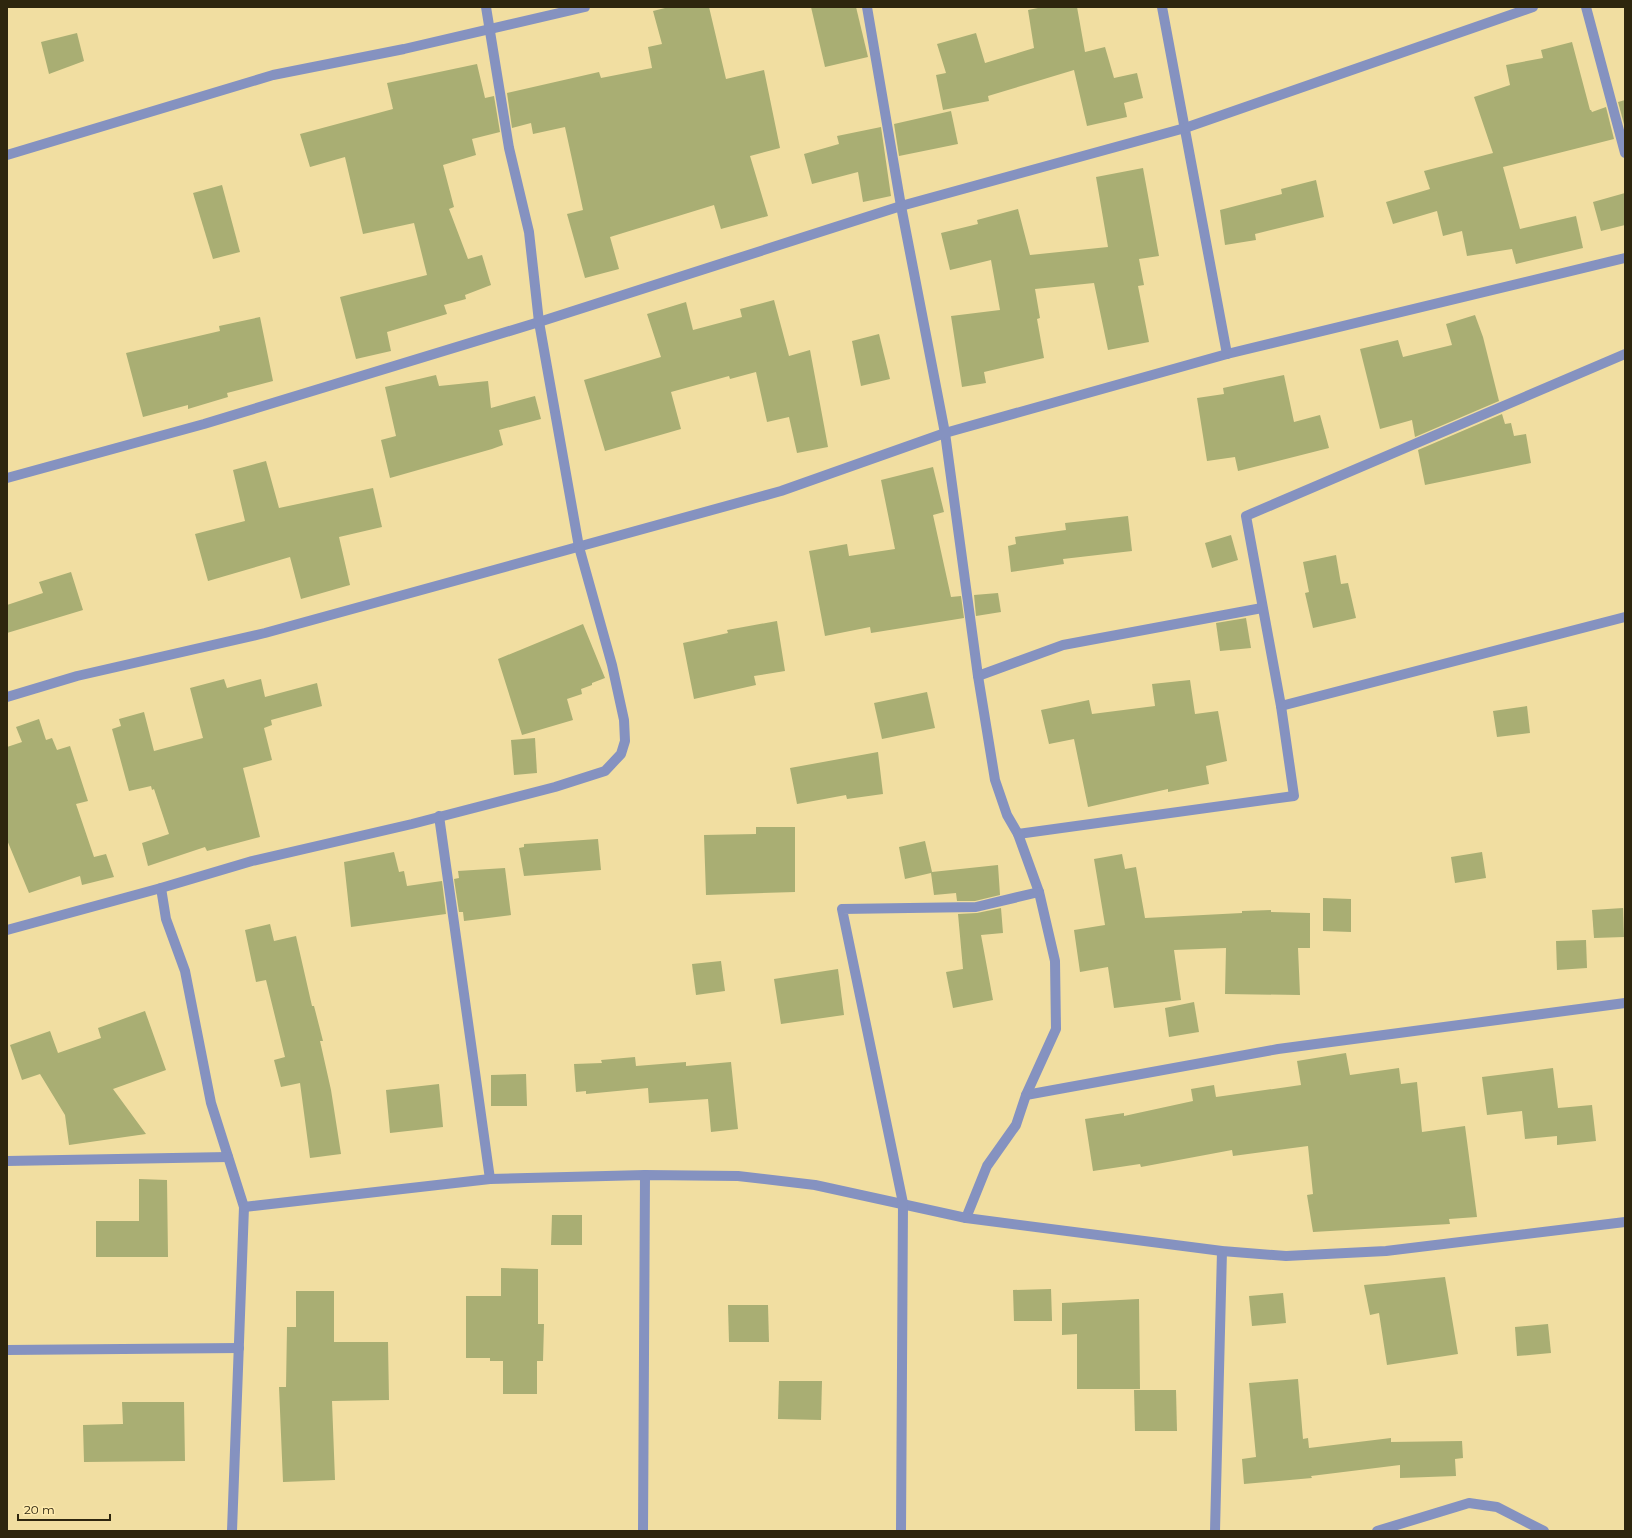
<svg xmlns="http://www.w3.org/2000/svg" width="1632" height="1538" viewBox="0 0 1632 1538" font-family="Montserrat,sans-serif">
<style>
.building{fill:#a9ae73}
.lines{fill:none;stroke-linecap:round;stroke-linejoin:round}
.minor{stroke:#8592c0;stroke-width:10}
</style>
<rect width="100%" height="100%" fill="#f1dea1"/>
<g class="building">
<path d="M669 7H709L726 79 764 70 780 148 750 156 768 216 721 229 714 205 610 237 619 269 585 278 567 214 583 210 565 127 533 134 531 123 512 128 507 93 599 72 601 78 652 68 648 47 662 44 653 11Z"/>
<path d="M811 7H856L868 57 825 67Z"/>
<path d="M1043 7H1077L1085 52 1105 47 1114 78 1137 73 1143 98 1124 103 1127 117 1087 126 1074 70 988 96 989 101 943 110 936 75 946 73 937 44 976 33 985 63 1034 48 1028 10Z"/>
<path d="M77 33 84 61 49 74 41 42Z"/>
<path d="M1572 42 1590 110H1591L1592 112 1606 107 1614 139 1503 167 1520 229 1576 216 1583 248 1516 264 1512 249 1467 256 1462 231 1443 236 1437 211 1393 224 1386 202 1430 189 1424 171 1493 153 1474 97 1510 85 1506 65 1543 58 1541 50Z"/>
<path d="M477 64 485 98 494 96 500 132 472 139 476 155 443 165 454 207 449 209 468 259 482 255 491 285 465 295 466 299 444 305 447 314 387 332 391 351 356 359 340 297 427 275 414 223 363 234 345 157 310 167 300 134 393 109 387 83Z"/>
<path d="M1625 100V128L1618 102Z"/>
<path d="M951 111 958 144 899 156 894 124Z"/>
<path d="M881 127 891 196 863 202 858 172 812 184 804 154 839 144 837 136Z"/>
<path d="M1143 168 1159 256 1139 259 1144 285 1138 286 1149 342 1108 350 1094 283 1035 289 1040 318 1037 319 1044 358 984 372 986 383 962 387 951 316 1000 310 991 260 950 270 941 233 978 224 977 220 1018 209 1030 255 1108 247 1096 177Z"/>
<path d="M1316 180 1324 217 1255 234 1256 240 1225 245 1220 210 1282 194 1281 189Z"/>
<path d="M222 185 240 252 213 259 193 193Z"/>
<path d="M1625 193V225L1601 231 1593 202Z"/>
<path d="M774 300 789 356 810 350 828 447 797 453 789 417 767 422 756 372 730 379 729 376 671 392 681 429 605 451 584 380 661 357 647 314 686 302 693 330 742 317 740 309Z"/>
<path d="M1475 315 1483 337 1499 401 1415 437 1412 420 1380 429 1360 349 1398 340 1403 357 1452 345 1446 324Z"/>
<path d="M260 317 273 381 227 393 228 397 188 409V405L143 417 126 353 220 331 219 326Z"/>
<path d="M879 334 890 379 861 386 852 341Z"/>
<path d="M436 375 439 386 488 381 491 408 535 396 541 419 499 430 503 445 492 449 390 478 381 440 396 436 385 387Z"/>
<path d="M1284 375 1294 422 1320 415 1329 448 1238 471 1235 457 1207 461 1197 398 1224 394 1223 388Z"/>
<path d="M1502 414 1505 424 1511 423 1514 436 1526 434 1531 463 1425 485 1418 450Z"/>
<path d="M266 461 279 508 373 488 382 527 339 537 350 585 301 599 290 557 208 581 195 534 245 521 233 470Z"/>
<path d="M933 467 944 512 933 515 951 597 961 596 964 618 871 633 870 627 825 636 809 551 847 544 849 556 895 549 881 480Z"/>
<path d="M1128 516 1132 551 1063 559 1064 564 1011 572 1008 546 1016 544 1015 537 1066 530 1065 523Z"/>
<path d="M1231 535 1238 560 1212 568 1205 543Z"/>
<path d="M1336 555 1341 584 1348 583 1356 618 1313 628 1305 593 1309 592 1303 562Z"/>
<path d="M71 572 83 610 7 633V605L43 593 39 582Z"/>
<path d="M998 593 1001 612 976 616 974 595Z"/>
<path d="M1246 618 1251 648 1220 651 1216 623Z"/>
<path d="M777 621 785 671 754 676 756 685 694 699 683 643 728 633 727 630Z"/>
<path d="M583 624 605 678 592 683V685L581 689 582 694 567 699 573 720 522 735 498 659Z"/>
<path d="M224 679 227 688 261 679 265 697 317 683 322 706 271 720 272 725 264 728 272 760 243 768 260 837 207 851 205 847 148 866 142 843 169 834 154 789 152 790 151 786 129 791 112 729 121 726 119 719 144 712 154 751 203 738 190 688Z"/>
<path d="M1190 680 1195 714 1218 711 1227 761 1206 766 1209 784 1168 792V789L1088 807 1074 739 1049 744 1041 710 1089 700 1092 714 1155 706 1152 684Z"/>
<path d="M927 692 935 728 882 739 874 703Z"/>
<path d="M1527 706 1530 733 1497 737 1493 711Z"/>
<path d="M39 719 46 740 52 738 57 750 70 746 88 801 76 804 94 857 106 854 114 877 82 885 80 876 29 893 7 840V747L22 742 16 727Z"/>
<path d="M535 738 537 773 514 775 511 740Z"/>
<path d="M878 752 883 794 847 799 846 795 797 804 790 768Z"/>
<path d="M756 827H795V892L706 895 704 835 756 834Z"/>
<path d="M598 839 601 870 524 876 519 848 524 847V844Z"/>
<path d="M925 841 932 872 998 865 1000 895 975 901H957L956 893 934 895 931 873 905 879 899 847Z"/>
<path d="M394 852 399 872 404 871 407 886 442 881 446 914 351 927 344 862Z"/>
<path d="M1482 852 1486 878 1455 883 1451 857Z"/>
<path d="M1122 854 1125 869 1136 867 1145 918 1242 913V911L1271 910V912L1310 913V948H1298L1300 995 1225 994 1226 948 1174 950 1181 1000 1114 1008 1108 967 1080 972 1074 930 1105 925 1094 859Z"/>
<path d="M505 868 511 915 464 921 463 912H459L454 879 459 878 458 871Z"/>
<path d="M1323 898 1351 899V932L1323 931Z"/>
<path d="M1001 908 1003 933 981 935 993 1000 953 1008 946 972 963 969 958 914 977 913Z"/>
<path d="M1623 908 1624 937 1594 938 1592 910Z"/>
<path d="M270 924 274 941 296 936 312 1006H314L323 1041H320L331 1090 341 1154 310 1158 300 1083 281 1087 274 1060 285 1057 266 980 256 982 245 930Z"/>
<path d="M1586 940 1587 968 1557 970 1556 941Z"/>
<path d="M721 961 725 991 696 995 692 964Z"/>
<path d="M838 969 844 1015 781 1024 774 979Z"/>
<path d="M1194 1002 1199 1032 1169 1037 1165 1008Z"/>
<path d="M145 1011 166 1070 113 1089 146 1134 69 1145 65 1115 40 1074 22 1080 10 1045 50 1031 58 1053 101 1038 98 1028Z"/>
<path d="M1346 1053 1350 1075 1399 1068 1401 1084 1417 1082 1422 1132 1465 1126 1477 1217 1449 1219 1450 1224 1313 1232 1307 1195 1313 1194 1308 1146 1233 1156 1232 1150 1141 1167 1140 1164 1093 1171 1085 1119 1124 1113V1116L1193 1101 1191 1089 1214 1085 1216 1097 1301 1085 1297 1061Z"/>
<path d="M635 1057 636 1066 686 1062V1066L731 1062 738 1129 711 1132 708 1099 649 1103 648 1088 586 1094V1091L576 1092 574 1064 602 1063 601 1060Z"/>
<path d="M1553 1068 1558 1108 1592 1105 1596 1141 1557 1145V1136L1525 1139 1522 1111 1487 1115 1482 1077Z"/>
<path d="M526 1074 527 1106H491V1075Z"/>
<path d="M439 1084 443 1127 390 1133 386 1090Z"/>
<path d="M139 1179 167 1180 168 1257H96V1221H139Z"/>
<path d="M552 1215H582V1245H551Z"/>
<path d="M501 1268 538 1269V1324H544L543 1361H537V1394H503V1361H490V1358H466V1296H501Z"/>
<path d="M1445 1277 1458 1354 1387 1365 1379 1313 1370 1315 1364 1285Z"/>
<path d="M1051 1289 1052 1321H1014L1013 1290Z"/>
<path d="M296 1291H334V1342H388L389 1400 332 1401 335 1480 283 1482 279 1387H286L287 1327H296Z"/>
<path d="M1283 1293 1286 1323 1252 1326 1249 1296Z"/>
<path d="M1139 1299 1140 1389H1077V1334L1062 1335V1303Z"/>
<path d="M728 1305H768L769 1342H729Z"/>
<path d="M1548 1324 1551 1353 1517 1356 1515 1327Z"/>
<path d="M1298 1379 1303 1439 1308 1438 1309 1448 1391 1438V1442L1462 1441 1463 1458 1455 1459 1456 1476 1400 1478V1465L1311 1476 1312 1478 1244 1484 1242 1459 1256 1457 1249 1383Z"/>
<path d="M779 1381H822L821 1420 778 1419Z"/>
<path d="M1134 1390H1176L1177 1431H1135Z"/>
<path d="M122 1402H184L185 1461 84 1462 83 1425 123 1424Z"/>
</g>
<g class="lines">
<g class="minor">
<path d="M867 7 901 206 945 433 978 676 995 780 1007 815 1018 834 1039 892 1055 961 1056 1029 1026 1095 1016 1125 987 1166 966 1218"/>
<path d="M1162 7 1227 354"/>
<path d="M1586 7 1625 153"/>
<path d="M7 155 273 75 404 49 585 7"/>
<path d="M7 478 204 424 539 322 901 206 1185 128 1533 7"/>
<path d="M978 676 1063 645 1262 608"/>
<path d="M7 697 77 676 265 633 781 491 945 433 1227 354 1625 258"/>
<path d="M1281 706 1625 617"/>
<path d="M439 816 490 1179"/>
<path d="M1018 834 1294 796 1281 706 1246 516 1625 354"/>
<path d="M161 888 166 919 185 971 211 1103 244 1207 232 1531"/>
<path d="M7 930 161 888 252 861 412 824 555 787 605 771 621 754 625 741 624 720 612 665 579 547 539 322 529 232 509 148 486 7"/>
<path d="M1026 1095 1278 1049 1625 1003"/>
<path d="M7 1161 228 1157"/>
<path d="M244 1207 490 1179 645 1175 738 1176 815 1185 966 1218 1222 1251 1286 1256 1386 1251 1625 1222"/>
<path d="M7 1350 239 1348"/>
<path d="M643 1531 645 1175"/>
<path d="M901 1531 903 1203 842 909 976 907 1039 892"/>
<path d="M1215 1531 1222 1251"/>
<path d="M1377 1531 1469 1503 1497 1507 1544 1531"/>
</g>
</g>
<rect width="1632" height="1538" fill="none" stroke="#2e260e" stroke-width="16"/>
<path d="M18 1514v6h92v-6" fill="none" stroke="#2e260e" stroke-width="2"/>
<text x="24" y="1514" font-size="12" fill="#2e260e" stroke="#ffebae" stroke-width="3" paint-order="stroke">20 m</text>
</svg>
